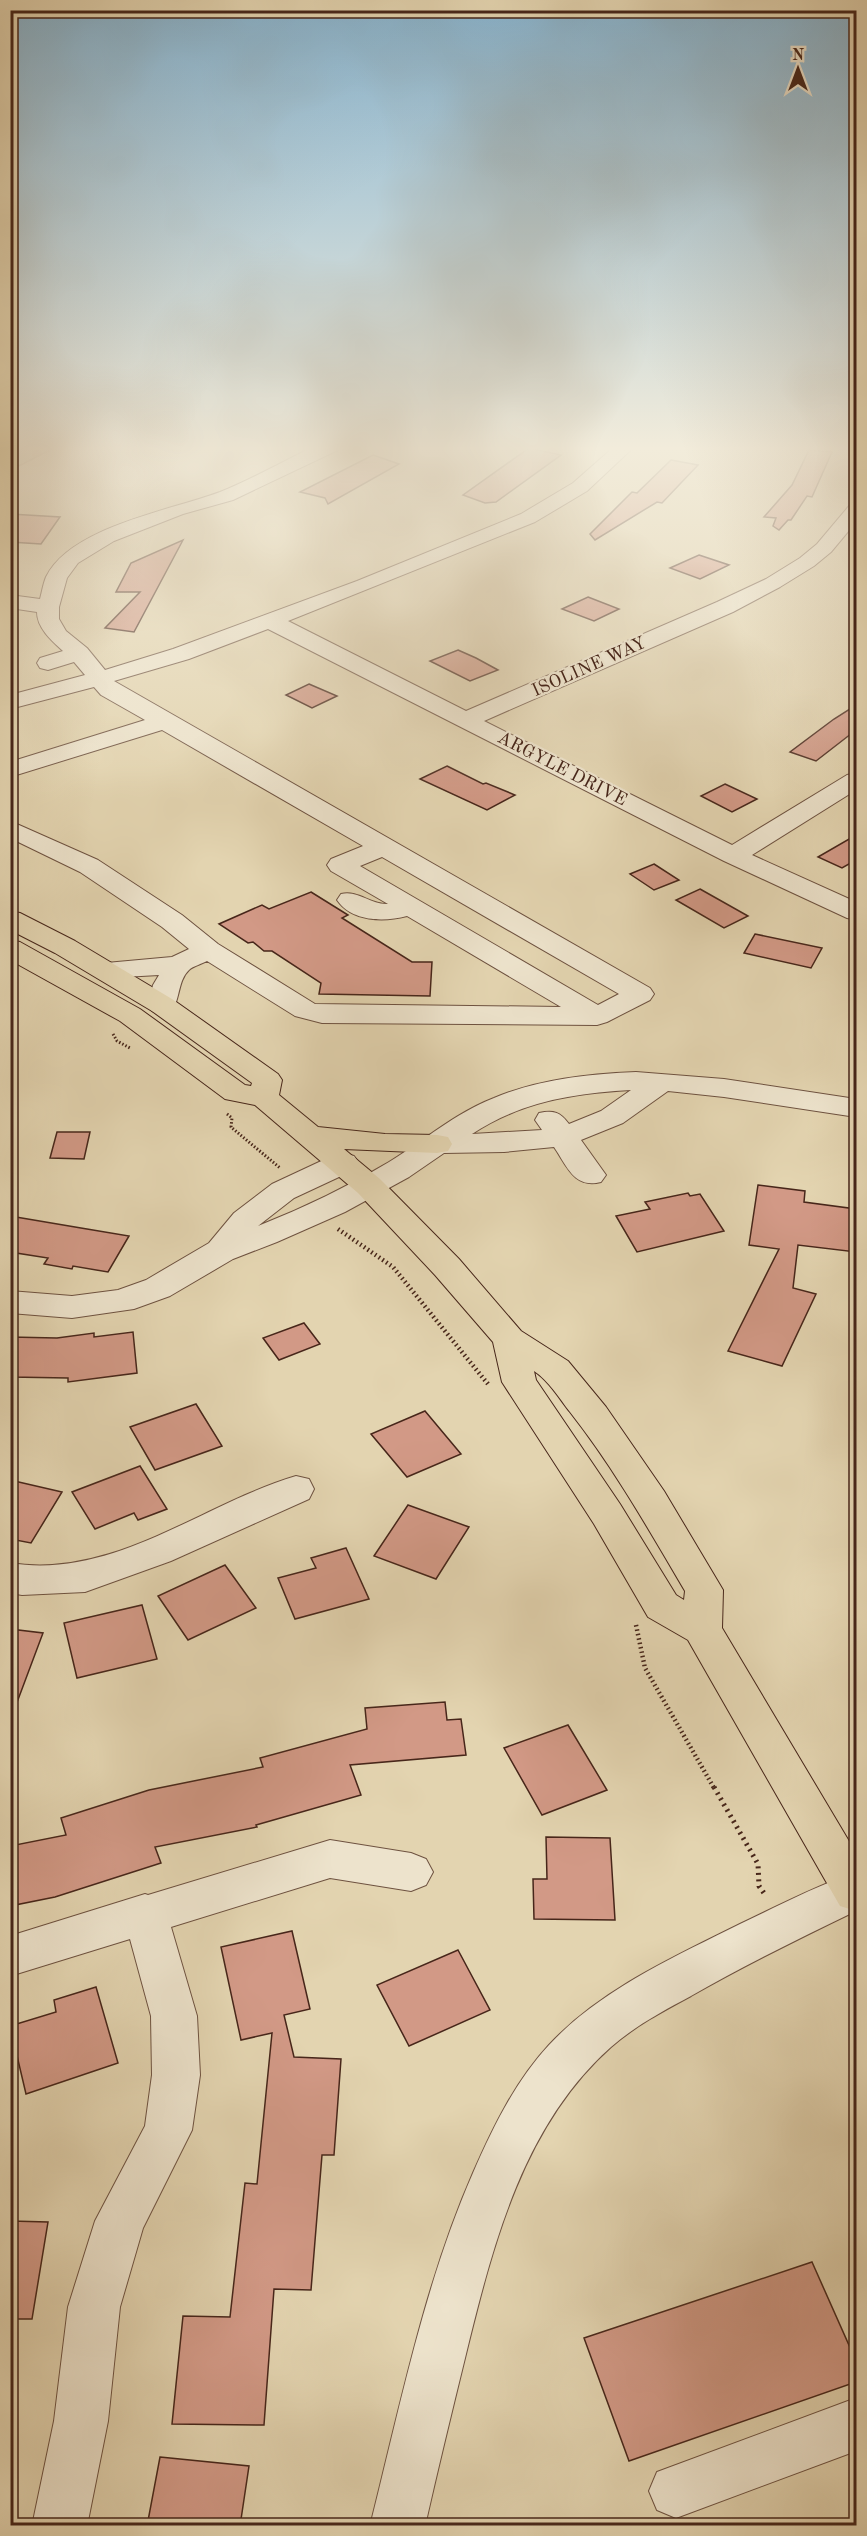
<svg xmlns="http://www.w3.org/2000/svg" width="867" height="2536" viewBox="0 0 867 2536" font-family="'Old Standard TT',serif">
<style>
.green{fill:#b4bd8b;stroke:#7e7252;stroke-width:1.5}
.building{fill:#d29986;stroke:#47261a;stroke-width:1.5}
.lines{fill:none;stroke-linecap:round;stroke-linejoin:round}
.minor-casing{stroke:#6e5240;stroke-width:2}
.major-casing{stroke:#47261a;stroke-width:2}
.path-far2{stroke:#47261a;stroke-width:3;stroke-dasharray:1.5 2;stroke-linecap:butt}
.path-far1{stroke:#47261a;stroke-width:4.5;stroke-dasharray:1.5 3;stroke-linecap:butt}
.path{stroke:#47261a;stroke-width:5;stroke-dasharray:2 4.5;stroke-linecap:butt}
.minor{fill:#ede3cc;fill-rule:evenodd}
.major{fill:#e3d4b0;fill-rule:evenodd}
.labels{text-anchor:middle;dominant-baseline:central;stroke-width:4.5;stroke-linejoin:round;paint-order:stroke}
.far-street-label{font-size:18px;fill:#47261a;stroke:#ede3cc}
</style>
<rect width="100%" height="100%" fill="#e3d4b0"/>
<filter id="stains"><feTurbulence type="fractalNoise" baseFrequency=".00333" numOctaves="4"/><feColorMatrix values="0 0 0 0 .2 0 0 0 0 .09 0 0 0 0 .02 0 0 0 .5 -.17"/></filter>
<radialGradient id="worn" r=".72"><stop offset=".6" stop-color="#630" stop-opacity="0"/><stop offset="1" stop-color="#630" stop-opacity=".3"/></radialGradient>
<path class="green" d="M11 446H58L11 470Z"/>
<g class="building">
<path d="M529 448 561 455 496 502 485 503 463 495Z"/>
<path d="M809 450 832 452 812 497 807 496 791 520H788L779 530 773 526 776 518 764 517 792 485Z"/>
<path d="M373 455 399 464 328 504 325 498 300 492Z"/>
<path d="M671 460 698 465 662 503 657 502 595 540 590 534 632 492 637 493Z"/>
<path d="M10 514 60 517 41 544 10 542Z"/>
<path d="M183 540 134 632 105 628 140 592H116L131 563Z"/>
<path d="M699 555 729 565 700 579 670 568Z"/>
<path d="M588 597 619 609 594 621 562 609Z"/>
<path d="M458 650 476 658 498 670 470 681 430 661Z"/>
<path d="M309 684 337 696 312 708 286 695Z"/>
<path d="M856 705V730L816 761 790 752 834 719Z"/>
<path d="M447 766 483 784 486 783 515 795 487 810 420 779Z"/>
<path d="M725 784 757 799 732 812 701 796Z"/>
<path d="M856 835V860L842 868 818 857Z"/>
<path d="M654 864 679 880 654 890 630 874Z"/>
<path d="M700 889 748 916 724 928 676 900Z"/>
<path d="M311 892 348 915 342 918 412 962H432L430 996 319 994 321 983 272 951H264L253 942 248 943 219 924 262 905 269 909Z"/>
<path d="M755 934 822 948 811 968 744 953Z"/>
<path d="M57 1132H90L84 1159 50 1158Z"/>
<path d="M758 1185 805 1191 804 1202 856 1209V1252L798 1245 793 1288 816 1294 782 1366 728 1351 779 1249 749 1245Z"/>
<path d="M688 1193 690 1196 700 1194 724 1231 637 1252 616 1216 650 1209 645 1202Z"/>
<path d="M10 1216 81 1228 129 1236 108 1272 73 1266 72 1269 44 1264 48 1258 10 1252Z"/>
<path d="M304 1323 320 1344 279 1360 263 1338Z"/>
<path d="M133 1332 137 1373 68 1382V1378L10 1377V1337L57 1338 94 1333V1337Z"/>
<path d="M196 1404 222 1446 155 1470 130 1427Z"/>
<path d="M425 1411 461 1454 407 1477 371 1434Z"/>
<path d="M140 1466 167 1509 138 1520 134 1513 95 1529 72 1492Z"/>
<path d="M10 1480 62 1492 31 1543 10 1539Z"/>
<path d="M408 1505 469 1527 436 1579 374 1556Z"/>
<path d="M346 1548 369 1599 295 1619 278 1578 316 1568 311 1558Z"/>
<path d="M225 1565 256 1608 188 1640 158 1596Z"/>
<path d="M142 1605 157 1659 77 1678 64 1623Z"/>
<path d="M10 1629 43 1633 13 1713H10Z"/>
<path d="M445 1702 447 1720 461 1719 466 1755 350 1765 361 1795 256 1825 257 1827 155 1847 161 1863 55 1897 10 1906V1846L66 1835 61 1818 149 1790 263 1767 260 1758 367 1729 365 1708Z"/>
<path d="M568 1725 607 1790 542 1815 504 1748Z"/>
<path d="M546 1837 610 1838 615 1920 534 1919 533 1879H547Z"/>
<path d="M292 1931 310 2009 284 2015 294 2057 341 2059 334 2155H322L311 2290 274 2289 264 2425 172 2424 183 2316 230 2317 245 2183 257 2184 272 2033 241 2040 221 1947Z"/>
<path d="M458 1950 490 2010 409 2046 377 1985Z"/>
<path d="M96 1987 118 2063 26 2094 10 2026 56 2012 54 2000Z"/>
<path d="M10 2221 48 2222 32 2319H10Z"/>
<path d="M812 2262 856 2361V2382L629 2461 584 2338Z"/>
<path d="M160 2457 249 2466 240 2526H147Z"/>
</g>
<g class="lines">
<g class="minor-casing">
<g id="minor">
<path d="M315 446H340L338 450 233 500 183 514 114 541 78 563 67 578 59 607V619L66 631 87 648 105 670 173 649 357 581 521 514 573 483 615 446H635L587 491 535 522 288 621 466 711 717 602 766 579 800 558 817 544 849 506 856 504V522L831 552 814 566 780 587 733 612 484 721 732 845 847 775 856 773V790L752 855 856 902V920L847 918 724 861 268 629 189 659 114 681 650 988 654 994 650 1000 607 1022 597 1025 322 1023 295 1016 207 961C202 964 193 966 189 970 178 980 180 999 172 1011L162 1014 152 1011 148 1005 153 985 159 975 105 978 95 976 91 970 95 964 172 957 189 949 162 927 80 872 10 838V821L98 860 182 915 218 944 315 1004 561 1007 407 916C384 922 352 922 337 900L341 894C359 890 370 905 388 904L331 871 327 865 331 859 363 846 162 730 10 777V762L145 720 101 695 94 687 10 709V695L85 675 74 662 48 670 40 668 37 663 40 658 63 651C52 641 37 628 37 612L10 608V595L40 599C42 592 43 584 46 577 70 527 172 510 220 492 252 479 284 461 315 446ZM382 857 619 994 598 1005 360 866Z"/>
<path d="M636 1072 724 1079 856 1099V1117L724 1097 668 1091 623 1123 581 1140 606 1175 601 1182C574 1189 567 1166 554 1147L504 1152 444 1153 409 1177 345 1212 277 1242 233 1259 170 1296 134 1309 72 1318 10 1313V1291L72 1296 118 1290 146 1280 209 1243 234 1213 272 1184 332 1156 343 1153 354 1156 359 1163 354 1170 294 1198 258 1226C303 1208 347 1187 389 1162 424 1141 455 1113 494 1098 539 1079 588 1074 636 1072ZM631 1090 601 1111 569 1124C560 1112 554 1110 539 1113L535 1120 542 1130 472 1134C520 1102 574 1093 631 1090Z"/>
<path d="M296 1476 309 1479 314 1489 309 1499 171 1561 85 1592 22 1595 10 1593V1563C113 1580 202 1504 296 1476Z"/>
<path d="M330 1840 411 1853 426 1859 433 1872 426 1885 411 1891 330 1878 171 1927 197 2016 200 2075 192 2130 143 2228 120 2307 108 2421 87 2526H32L54 2421 68 2307 95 2221 145 2126 152 2075 151 2016 130 1939 10 1976V1936L145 1894 148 1895Z"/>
<path d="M856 1872V1911C800 1938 745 1965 691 1996 663 2011 635 2026 611 2047 523 2125 493 2244 466 2354 452 2411 438 2468 425 2526H370C400 2407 424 2285 473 2173 493 2127 515 2082 549 2045 600 1990 674 1957 740 1924 778 1906 816 1886 856 1872Z"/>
<path d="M856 2398V2451L676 2518 657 2510 649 2491 657 2472Z"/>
</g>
</g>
<g class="major-casing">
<path id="major" d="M10 911 20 913 75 941 172 999 278 1074 282 1080 279 1095 318 1127 385 1134 437 1135 448 1137 452 1144 448 1151 437 1153 344 1149 380 1179 459 1259 521 1331 568 1361 606 1407 664 1491 723 1590 722 1628 856 1853V1911L840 1906 688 1640 648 1617 594 1524 502 1382 493 1342 435 1275 358 1193 255 1105 225 1099 120 1021 10 960V940L20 942 140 1009 245 1085 251 1086 252 1083 152 1011 55 953 10 930ZM534 1371C549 1381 559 1398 570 1412 614 1468 649 1530 685 1591L684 1600 676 1595 620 1504 536 1380Z"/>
</g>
<g class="path-far2">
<path d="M113 1034 117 1041 130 1048"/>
<path d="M227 1114 232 1118 231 1127 280 1168"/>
</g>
<g class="path-far1">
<path d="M338 1229 393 1267 488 1384"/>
<path d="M636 1625 645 1668 714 1788"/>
</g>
<path class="path" d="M714 1787 758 1864 759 1886 766 1896"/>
<use href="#minor" class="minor"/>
<use href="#major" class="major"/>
</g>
<linearGradient id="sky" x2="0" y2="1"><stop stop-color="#87b5d2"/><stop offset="0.56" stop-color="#f2ecdb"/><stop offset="1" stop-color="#f2ecdb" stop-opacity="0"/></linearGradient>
<rect width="867" height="801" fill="url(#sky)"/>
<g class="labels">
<g class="far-street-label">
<text transform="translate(589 667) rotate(-24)">ISOLINE WAY</text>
<text transform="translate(562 769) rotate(27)">ARGYLE DRIVE</text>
</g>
</g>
<rect width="867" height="2536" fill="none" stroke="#e3d4b0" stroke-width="36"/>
<rect x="12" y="12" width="843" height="2512" fill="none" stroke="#47261a" stroke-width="3"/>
<rect x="18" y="18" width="831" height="2500" fill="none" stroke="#47261a" stroke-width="1.5"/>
<g transform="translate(798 69)" stroke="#ede3cc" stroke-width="4.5" paint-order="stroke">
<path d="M0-4.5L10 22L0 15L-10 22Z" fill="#47261a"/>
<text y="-9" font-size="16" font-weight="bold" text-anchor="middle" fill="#47261a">N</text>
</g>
<rect width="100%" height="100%" filter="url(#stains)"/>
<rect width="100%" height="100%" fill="url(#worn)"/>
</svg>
